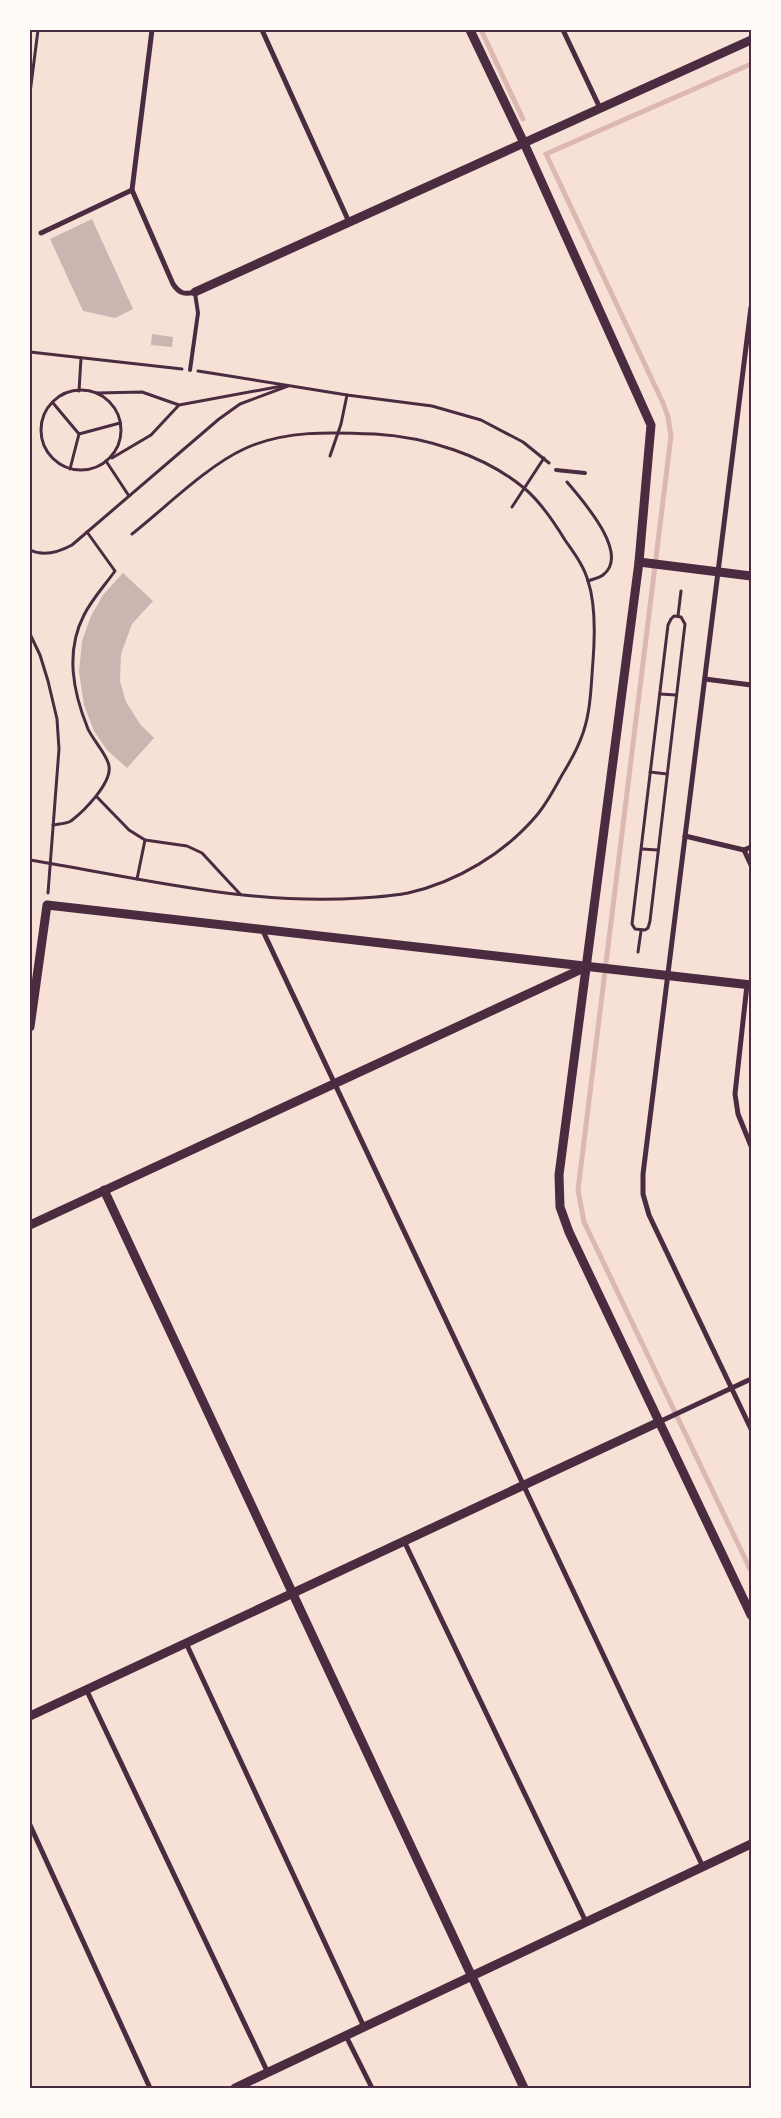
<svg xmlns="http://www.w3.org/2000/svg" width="781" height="2118" viewBox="0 0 781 2118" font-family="Mulish,sans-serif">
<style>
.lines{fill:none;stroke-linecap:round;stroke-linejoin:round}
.stream{stroke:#dcb8b0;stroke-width:5}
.building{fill:#ccb4b1}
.path{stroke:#4a2c40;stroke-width:3}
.service{stroke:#4a2c40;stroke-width:4}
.minor{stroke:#4a2c40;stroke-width:5}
.tertiary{stroke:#4a2c40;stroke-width:9}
.neatline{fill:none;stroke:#4a2c40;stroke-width:2}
</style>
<rect width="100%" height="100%" fill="#f7e1d7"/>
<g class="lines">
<g class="stream">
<path d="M481 30 523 119"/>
<path d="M751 64 546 154 663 403 668 417 671 436 578 1190 584 1222 751 1571"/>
</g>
</g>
<g class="building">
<path d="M92 219 133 309 115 318 83 311 50 239Z"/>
<path d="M152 334 173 337 172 347 151 345Z"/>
<path d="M123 573 153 601 132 624 121 654 120 681 126 702 140 724 154 738 127 768 107 750 94 731 84 705 79 672 82 641 91 616 103 595Z"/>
</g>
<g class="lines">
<g class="path">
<path d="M30 93 38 30"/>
<path d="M30 352 182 369"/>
<path d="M198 371 347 395 432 406 481 420 523 442 549 463"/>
<circle cx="81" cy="430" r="40"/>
<path d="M79 391 81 358"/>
<path d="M97 393 142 392 179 405 151 435 112 458"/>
<path d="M53 403 79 434 120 423"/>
<path d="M179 405 282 386"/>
<path d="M330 456 341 424 347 395"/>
<path d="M106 461 129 496"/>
<path d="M70 469 79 434"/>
<path d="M567 482C582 500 631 554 603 575 599 578 593 579 588 581"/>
<path d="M512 507 544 458"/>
<path d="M30 550C44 557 59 552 72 545L219 419 240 404 288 386"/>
<path d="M674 616 681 617 685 624 650 921 648 928 645 930 635 929 632 924 668 625 671 619Z"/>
<path d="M678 616 681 591"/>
<path d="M30 634 40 655 48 681 57 719 59 749 48 893"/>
<path d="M660 694 676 695"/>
<path d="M650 772 667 774"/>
<path d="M97 797 129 830 145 840"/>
<path d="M53 825C58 824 66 824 71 821 84 811 112 783 109 766 108 756 93 740 88 729 73 692 65 652 84 615 92 599 105 585 115 571L87 532"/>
<path d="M642 849 658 850"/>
<path d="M30 860C139 878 250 906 361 898 377 897 393 896 408 893 457 882 505 853 537 815 547 803 555 788 562 775 570 762 578 748 583 733 591 710 591 685 593 661 595 635 596 605 588 581 584 566 574 553 565 540 554 522 541 502 524 488 484 455 426 437 375 434 332 432 284 430 244 449 207 466 165 508 132 534"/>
<path d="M137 879 145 840 187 846 202 853 240 894"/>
<path d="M638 952 641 931"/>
</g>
<g class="service">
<path d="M190 370 198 313 195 293"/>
<path d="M556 470 585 473"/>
</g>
<g class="minor">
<path d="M152 30 132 190 173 284C179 293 184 295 195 292"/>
<path d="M262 30 349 222"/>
<path d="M563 30 600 108"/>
<path d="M41 233 132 190"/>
<path d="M751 307 643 1174V1194L649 1215 751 1429"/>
<path d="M705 679 751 685"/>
<path d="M685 836 744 850 751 847"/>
<path d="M744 850 751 865"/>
<path d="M262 929 703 1867"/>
<path d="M747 985 735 1094 738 1114 751 1146"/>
<path d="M659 1422 751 1379"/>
<path d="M404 1541 586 1922"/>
<path d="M186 1643 364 2027"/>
<path d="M86 1689 268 2073"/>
<path d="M30 1825 150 2088"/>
<path d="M346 2036 372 2088"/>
</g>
<g class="tertiary">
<path d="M470 30 524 143 651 425 639 562 559 1175 560 1207 569 1232 751 1615"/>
<path d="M195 292 751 40"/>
<path d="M639 562 751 576"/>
<path d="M30 1027 47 905 751 985"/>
<path d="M104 1190 524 2088"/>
<path d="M30 1225 586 967"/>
<path d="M30 1716 659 1422"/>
<path d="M235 2088 751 1844"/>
</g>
</g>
<rect width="781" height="2118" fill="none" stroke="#fffaf5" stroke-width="62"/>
<rect x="31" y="31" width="719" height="2056" class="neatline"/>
</svg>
